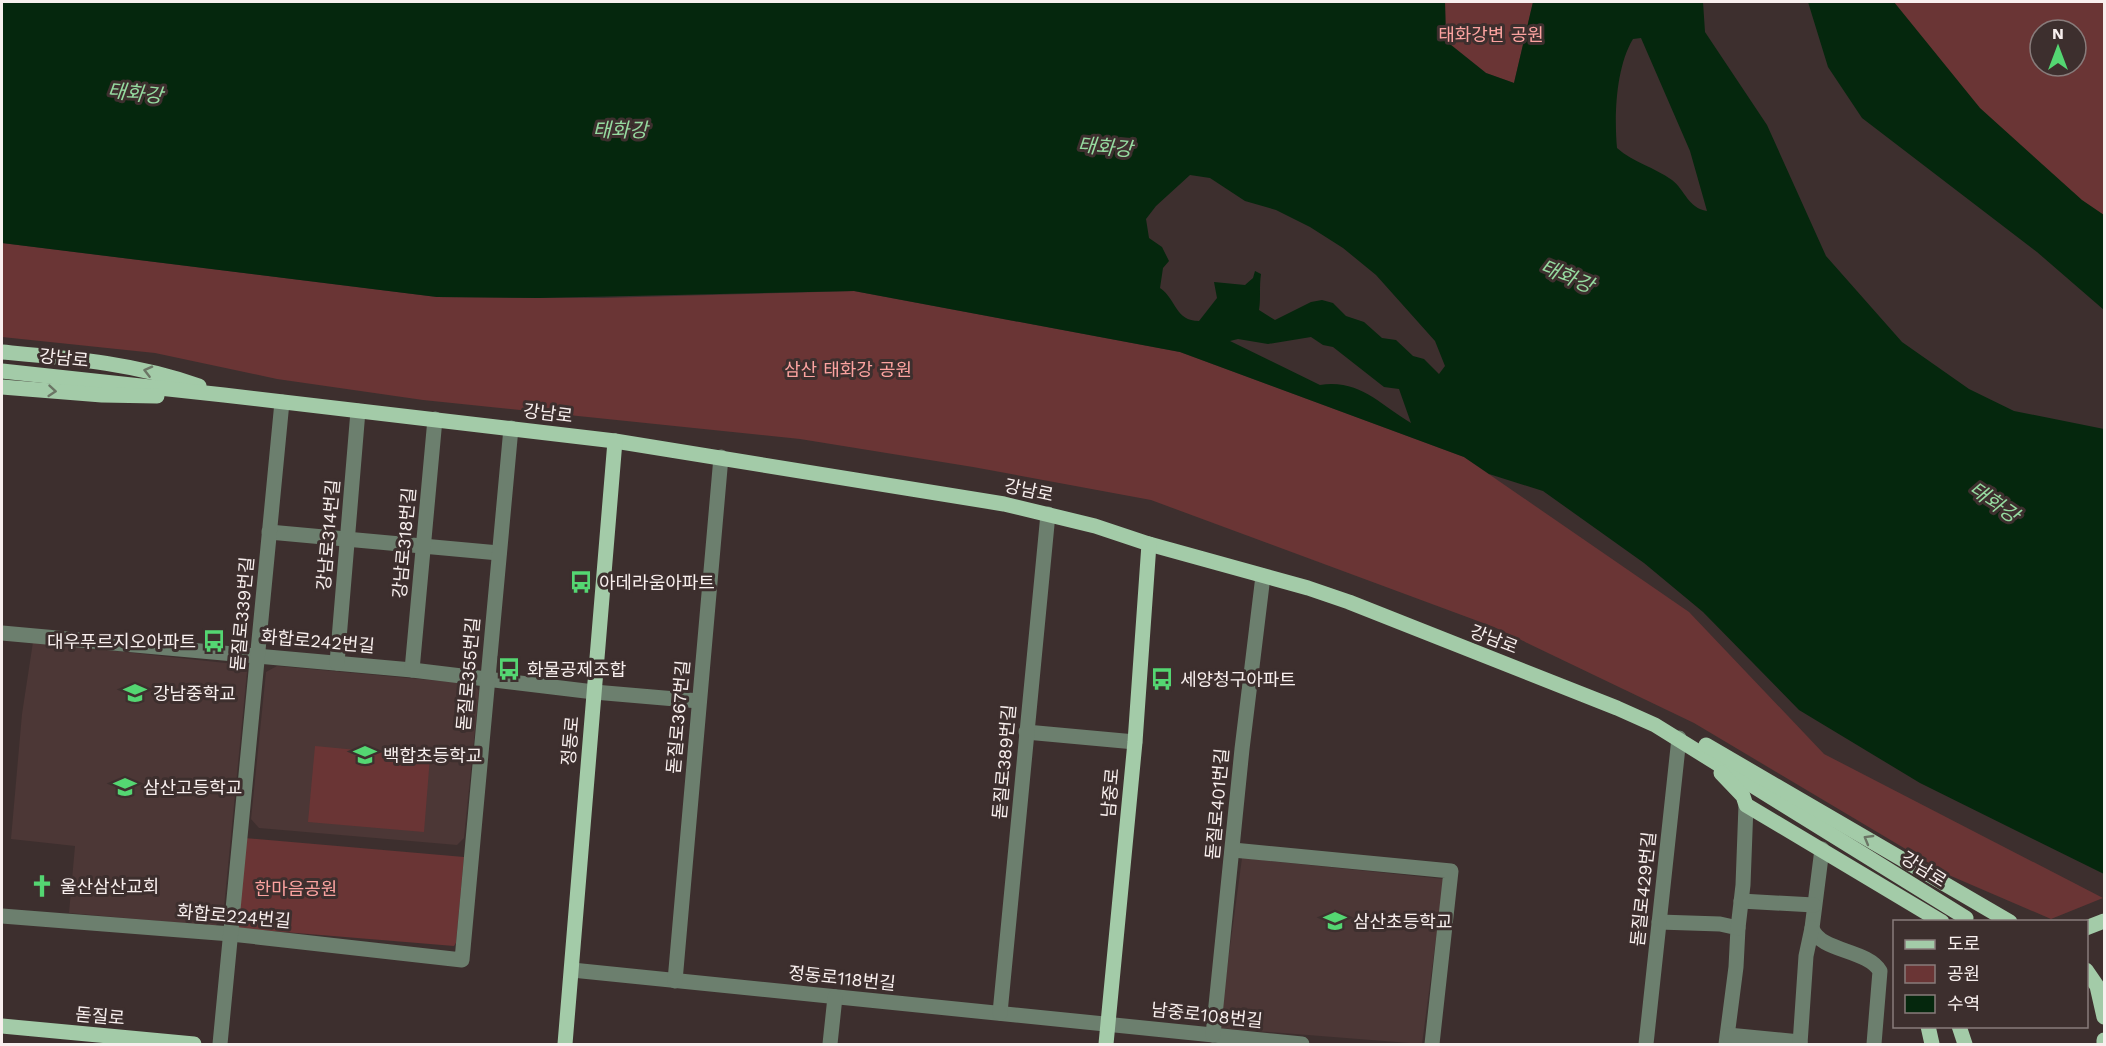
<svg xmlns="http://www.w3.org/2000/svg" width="2106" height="1046" viewBox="0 0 2106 1046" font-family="'Work Sans','Noto Sans KR',sans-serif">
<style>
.built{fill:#4c3736}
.green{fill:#6a3535;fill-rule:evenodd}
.water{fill:#05270d;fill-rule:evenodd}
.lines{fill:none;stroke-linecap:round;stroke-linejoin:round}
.minor{stroke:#6c7f6e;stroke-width:15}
.major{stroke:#a3cba8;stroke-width:15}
.oneway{stroke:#6b7565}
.labels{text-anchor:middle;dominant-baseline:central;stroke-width:6;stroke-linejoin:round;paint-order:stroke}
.park-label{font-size:18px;fill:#fca3a0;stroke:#3d2f2e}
.street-label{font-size:18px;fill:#f8efee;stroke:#3d2f2e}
.poi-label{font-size:18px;fill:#f8efee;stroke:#3d2f2e;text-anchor:start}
.water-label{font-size:20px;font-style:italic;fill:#96dba0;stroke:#3d2f2e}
</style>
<rect width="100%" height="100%" fill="#3d2f2e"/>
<g class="built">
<path d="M33 642 244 665 247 672 223 918 215 926 69 913 75 846 11 839 22 714Z"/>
<path d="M277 666 474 684 479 691 464 838 457 845 259 828 251 819 266 672Z"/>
<path d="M1242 858 1444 879 1422 1044 1219 1028Z"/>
</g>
<g class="green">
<path d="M1445 2H1533L1514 83 1486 73 1446 41Z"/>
<path d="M1882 2H2104V230L1987 126ZM2040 30H2076V66H2040Z"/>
<path d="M2 243 437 297 602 298 854 291 1180 352 1464 457 1689 612 1824 754 2103 898 2051 919 1951 876 1694 723 1494 627 1151 500 973 467 800 439 423 400 277 379 155 353 2 337Z"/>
<path d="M315 746 430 757 424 832 308 822Z"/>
<path d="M244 838 464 857 456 943 454 946 236 928Z"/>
</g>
<g class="water">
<path d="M2 2H1445L1446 41 1486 73 1514 83 1533 2H1703L1705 32 1767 125 1826 256 1902 342 1969 389 2014 411 2104 429V874L1920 783 1799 710 1703 612 1644 563 1543 491 1489 474 1464 457 1180 352 854 291 539 298 437 297 2 243ZM1641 38 1690 151 1707 211C1688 208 1685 190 1672 180 1654 167 1634 163 1617 148 1614 115 1616 67 1633 39ZM1190 175 1210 178 1245 201 1276 210 1310 227 1343 248 1376 275 1435 341 1445 366 1439 374 1424 359 1413 356 1396 340 1382 338 1364 322 1346 316 1333 303 1322 300 1311 302 1275 320 1259 310C1261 297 1259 287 1261 274L1255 271 1253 278 1245 285 1214 282 1217 298 1199 321C1175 321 1177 300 1160 288L1163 268 1169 261 1162 247 1149 238 1146 219 1156 206ZM1311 337 1323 345 1333 347 1384 387 1399 389 1411 423C1380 405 1360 379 1320 385L1230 341 1238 339 1268 344Z"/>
<path d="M1808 2H1894L1980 108 2082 200 2104 215V310L2037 252 1862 118 1828 67Z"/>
</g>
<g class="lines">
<g class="minor">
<path d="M269 532 499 553"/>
<path d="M2 633 412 670 594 692 699 701"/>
<path d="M337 663 358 411"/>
<path d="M412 670 435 419"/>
<path d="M1026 732 1135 742"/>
<path d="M1822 849 1812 928C1820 952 1867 949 1880 971L1874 1044"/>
<path d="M1233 850 1451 871 1432 1044"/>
<path d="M1741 901 1814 905"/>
<path d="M2 916 231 934 462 960 511 428"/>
<path d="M1659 922 1720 924 1738 928 1736 967 1726 1044"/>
<path d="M1738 928 1743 885 1746 805"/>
<path d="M572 970 1302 1044"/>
<path d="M675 981 721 457"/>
<path d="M1000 1013 1048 514"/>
<path d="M1213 1035 1242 749 1263 576"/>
<path d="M1728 1035 1800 1042"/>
<path d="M220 1044 282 402"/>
<path d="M830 1044 835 997"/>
<path d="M1646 1044 1679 738"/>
<path d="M1800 1044 1806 956 1812 928"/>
</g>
<g class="major">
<path d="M2 352C69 358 135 363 199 386"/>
<path d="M2 371 224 395 615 441 1004 504 1095 526 1149 544 1308 588 1349 602 1617 708 1655 725 1966 918"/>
<path d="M2 387 102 395 157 396"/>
<path d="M1706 745 2010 922"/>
<path d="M1721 773 1743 796 1746 805 1942 922"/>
<path d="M2086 928 2104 921"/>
<path d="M2086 970 2097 986 2104 1017"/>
<path d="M2 1026 194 1044"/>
<path d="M1928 1026 1932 1044"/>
<path d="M1959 1026 1965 1044"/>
<path d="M565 1044 615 441"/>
<path d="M1106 1044 1135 742 1149 544"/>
<path d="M2104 1044V1040"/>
</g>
</g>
<defs><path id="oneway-chevron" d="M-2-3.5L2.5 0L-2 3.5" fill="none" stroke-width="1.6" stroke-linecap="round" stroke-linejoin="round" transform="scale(1.5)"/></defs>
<g class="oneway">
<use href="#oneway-chevron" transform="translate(148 371) rotate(-166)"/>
<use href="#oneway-chevron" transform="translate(52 391) rotate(5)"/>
<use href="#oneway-chevron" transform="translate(1868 839) rotate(-150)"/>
</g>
<defs>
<g id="bus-bare" transform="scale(1.8)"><path d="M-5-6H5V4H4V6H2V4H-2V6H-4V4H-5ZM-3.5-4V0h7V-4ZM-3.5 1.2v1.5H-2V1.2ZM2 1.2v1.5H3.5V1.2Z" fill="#54d672" stroke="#3d2f2e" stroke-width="2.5" paint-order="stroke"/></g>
<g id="school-bare" transform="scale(1.8)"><path d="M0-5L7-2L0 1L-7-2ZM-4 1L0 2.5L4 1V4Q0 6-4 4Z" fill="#54d672" stroke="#3d2f2e" stroke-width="2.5" paint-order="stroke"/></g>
<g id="church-bare" transform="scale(1.8)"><path d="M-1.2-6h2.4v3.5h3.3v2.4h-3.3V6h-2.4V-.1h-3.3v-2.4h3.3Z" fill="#54d672" stroke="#3d2f2e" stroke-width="2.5" paint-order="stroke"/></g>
</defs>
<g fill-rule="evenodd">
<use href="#bus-bare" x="581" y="582"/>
<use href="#bus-bare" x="214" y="641"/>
<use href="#bus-bare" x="509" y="669"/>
<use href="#bus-bare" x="1162" y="679"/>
<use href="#school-bare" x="135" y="693"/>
<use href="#school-bare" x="365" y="755"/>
<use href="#school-bare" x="125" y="787"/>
<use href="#church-bare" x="42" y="886"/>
<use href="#school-bare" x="1335" y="921"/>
</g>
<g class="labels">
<g class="park-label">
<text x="1491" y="34">태화강변 공원</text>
<text x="848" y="369">삼산 태화강 공원</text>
<text x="296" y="888">한마음공원</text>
</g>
<g class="street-label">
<text transform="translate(64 358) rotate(6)">강남로</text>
<text transform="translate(548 413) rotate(7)">강남로</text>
<text transform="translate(1029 490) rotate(12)">강남로</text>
<text transform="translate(328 535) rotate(-85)">강남로314번길</text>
<text transform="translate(404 543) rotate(-85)">강남로318번길</text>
<text transform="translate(242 614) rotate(-85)">돋질로339번길</text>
<text transform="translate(1494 639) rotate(21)">강남로</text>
<text transform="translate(318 641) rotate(5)">화합로242번길</text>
<text transform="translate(468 674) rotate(-85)">돋질로355번길</text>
<text transform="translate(678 717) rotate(-85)">돋질로367번길</text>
<text transform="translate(570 741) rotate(-85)">정동로</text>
<text transform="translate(1004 762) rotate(-85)">돋질로389번길</text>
<text transform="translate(1110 793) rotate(-85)">남중로</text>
<text transform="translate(1217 804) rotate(-85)">돋질로401번길</text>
<text transform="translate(1924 869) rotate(32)">강남로</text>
<text transform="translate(1643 889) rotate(-84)">돋질로429번길</text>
<text transform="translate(234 916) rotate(5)">화합로224번길</text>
<text transform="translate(842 978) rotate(6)">정동로118번길</text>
<text transform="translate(1207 1015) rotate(6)">남중로108번길</text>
<text transform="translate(100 1016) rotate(5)">돋질로</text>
</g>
<g class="poi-label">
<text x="599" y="582">아데라움아파트</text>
<text x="196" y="641" text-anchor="end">대우푸르지오아파트</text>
<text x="527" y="669">화물공제조합</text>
<text x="1180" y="679">세양청구아파트</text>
<text x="153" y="693">강남중학교</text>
<text x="383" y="755">백합초등학교</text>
<text x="143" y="787">삼산고등학교</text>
<text x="60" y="886">울산삼산교회</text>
<text x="1353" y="921">삼산초등학교</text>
</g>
<g class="water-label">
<text transform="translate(135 93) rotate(6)">태화강</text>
<text x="620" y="130">태화강</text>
<text transform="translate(1105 147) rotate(5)">태화강</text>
<text transform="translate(1567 276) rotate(23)">태화강</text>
<text transform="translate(1994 502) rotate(35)">태화강</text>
</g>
</g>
<rect width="2106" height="1046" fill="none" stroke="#f8efee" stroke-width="6"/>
<rect x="1893" y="920" width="195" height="108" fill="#3d2f2e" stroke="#887c7b" stroke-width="1.5"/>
<rect x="1905" y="940" width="30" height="9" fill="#a3cba8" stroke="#887c7b" stroke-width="1.5"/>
<text x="1947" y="950" font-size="18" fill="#f8efee">도로</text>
<rect x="1905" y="965" width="30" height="18" fill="#6a3535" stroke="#887c7b" stroke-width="1.5"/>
<text x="1947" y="980" font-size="18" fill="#f8efee">공원</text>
<rect x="1905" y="995" width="30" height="18" fill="#05270d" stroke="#887c7b" stroke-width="1.5"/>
<text x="1947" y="1010" font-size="18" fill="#f8efee">수역</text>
<g transform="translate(2058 48)"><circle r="28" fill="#3d2f2e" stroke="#887c7b" stroke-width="1.5"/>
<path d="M0-4.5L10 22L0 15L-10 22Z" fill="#54d672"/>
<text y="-9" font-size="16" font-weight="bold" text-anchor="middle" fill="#f8efee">N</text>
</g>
</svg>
